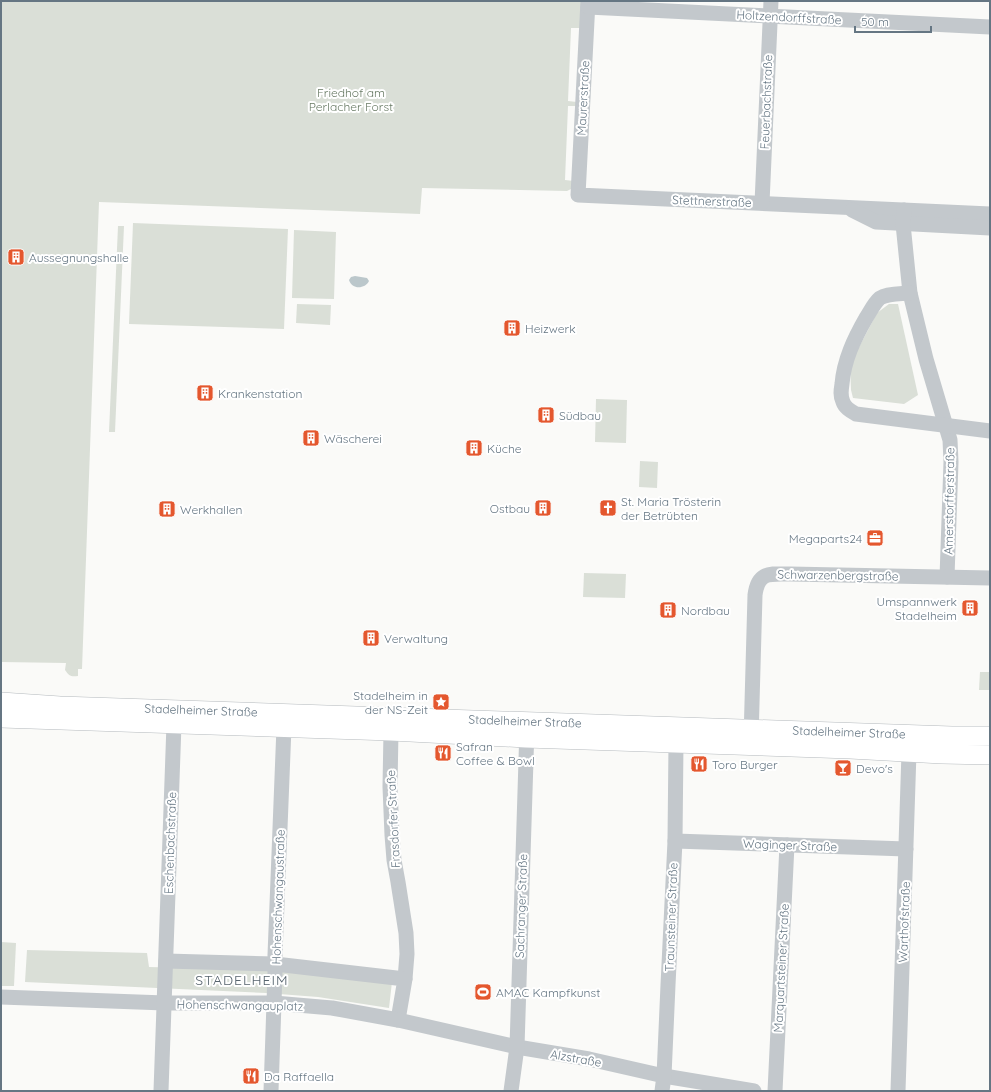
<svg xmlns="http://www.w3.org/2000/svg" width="991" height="1092" viewBox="0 0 991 1092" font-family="Quicksand,sans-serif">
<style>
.green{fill:#dadfd7}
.water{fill:#bbc7cb}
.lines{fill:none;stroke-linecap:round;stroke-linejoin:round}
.major-casing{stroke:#b5babe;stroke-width:20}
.minor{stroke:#c3c8cc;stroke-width:15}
.major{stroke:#fff;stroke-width:19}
.labels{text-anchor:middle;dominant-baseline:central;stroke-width:4;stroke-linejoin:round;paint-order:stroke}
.street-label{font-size:12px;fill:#657683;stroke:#fff}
.park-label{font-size:12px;fill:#687a64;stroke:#fff}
.poi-label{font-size:12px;fill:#657683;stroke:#fff;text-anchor:start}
.quarter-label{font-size:14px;letter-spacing:1px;fill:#57646e;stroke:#fff}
</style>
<rect width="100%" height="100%" fill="#fafaf8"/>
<g class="green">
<path d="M1 1H582L581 28H571L568 101 577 102V106H568L565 180 574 181 571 189 567 191 422 188 420 214 99 202 82 669H78V676C71 677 69 676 65 670L66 663 1 662Z"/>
<path d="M133 223 288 229 284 329 129 324Z"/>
<path d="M118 226H124L115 432H109Z"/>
<path d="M294 230 336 232 334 299 292 298Z"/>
<path d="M297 304 331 305 330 325 296 323Z"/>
<path d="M889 304H898L918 395 904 404 853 398 851 390 850 364 877 313Z"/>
<path d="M596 399 627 400 626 443 595 442Z"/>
<path d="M640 461 658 462 657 488 639 487Z"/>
<path d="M584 573 626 574 625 598 583 597Z"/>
<path d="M980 672H990V690H979Z"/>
<path d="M1 942 16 943 14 986H1Z"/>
<path d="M27 950 147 953 149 967 267 970 392 982 389 1008 318 997 266 993 25 982Z"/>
</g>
<path class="water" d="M355 276 367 278 369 281C365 289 352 290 349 280L351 277Z"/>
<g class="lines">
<g class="major-casing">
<g id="major">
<path d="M1 702 60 706 952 736H990"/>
<path d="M1 718 391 731 526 738 850 749 942 754 990 755"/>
</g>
</g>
<g class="minor">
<path d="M588 1 578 195 990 214"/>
<path d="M588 7 990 27"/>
<path d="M762 203 771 1"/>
<path d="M852 210 876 222 990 228"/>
<path d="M904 210 903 224 910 293 926 359 950 440 951 462 947 577"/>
<path d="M910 293C901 294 888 293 880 298 874 303 870 312 866 318 854 339 844 360 842 384 841 390 840 396 843 402 845 408 851 411 856 414L990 431"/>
<path d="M391 731 390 787 392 835 394 860 398 882 406 933 407 954 405 979"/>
<path d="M751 739 755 595C758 571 770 574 790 574L990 578"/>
<path d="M675 841 906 849"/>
<path d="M166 961 275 964 405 979 398 1020"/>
<path d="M1 997 165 1003H274L332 1008 398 1020 517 1047 589 1059 664 1076 754 1091"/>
<path d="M161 1091 174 724"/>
<path d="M271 1091 275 973V955L284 727"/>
<path d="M511 1091 517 1047 527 728"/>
<path d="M662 1091 664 1076 668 985 675 841 676 743"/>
<path d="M775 1091 787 845"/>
<path d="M898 1091 909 752"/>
</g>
<use href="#major" class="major"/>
</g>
<defs>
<g id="building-square" transform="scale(0.9)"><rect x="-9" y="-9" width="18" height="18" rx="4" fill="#e4572e" stroke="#fff"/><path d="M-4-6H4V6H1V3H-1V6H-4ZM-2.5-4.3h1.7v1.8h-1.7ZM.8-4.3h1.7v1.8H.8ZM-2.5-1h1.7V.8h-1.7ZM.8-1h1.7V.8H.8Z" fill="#fff"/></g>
<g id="church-square" transform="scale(0.9)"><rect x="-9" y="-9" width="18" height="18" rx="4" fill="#e4572e" stroke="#fff"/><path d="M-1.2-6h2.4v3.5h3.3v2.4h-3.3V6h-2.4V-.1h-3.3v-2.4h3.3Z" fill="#fff"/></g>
<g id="office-square" transform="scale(0.9)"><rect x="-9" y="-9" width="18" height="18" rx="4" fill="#e4572e" stroke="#fff"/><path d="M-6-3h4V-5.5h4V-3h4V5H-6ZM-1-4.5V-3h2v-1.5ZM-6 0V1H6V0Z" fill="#fff"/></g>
<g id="sight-square" transform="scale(0.9)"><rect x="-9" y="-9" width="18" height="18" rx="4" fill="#e4572e" stroke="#fff"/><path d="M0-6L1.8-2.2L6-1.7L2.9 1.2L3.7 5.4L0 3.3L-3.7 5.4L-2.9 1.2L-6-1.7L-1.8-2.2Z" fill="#fff"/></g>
<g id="restaurant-square" transform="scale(0.9)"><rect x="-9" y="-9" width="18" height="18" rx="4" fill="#e4572e" stroke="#fff"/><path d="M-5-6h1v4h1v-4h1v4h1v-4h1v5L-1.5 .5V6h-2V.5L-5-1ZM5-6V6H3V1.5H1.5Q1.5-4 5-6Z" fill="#fff"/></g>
<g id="bar-square" transform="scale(0.9)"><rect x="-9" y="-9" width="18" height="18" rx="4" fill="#e4572e" stroke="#fff"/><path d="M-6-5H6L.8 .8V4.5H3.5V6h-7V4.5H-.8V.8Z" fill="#fff"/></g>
<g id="stadium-square" transform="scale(0.9)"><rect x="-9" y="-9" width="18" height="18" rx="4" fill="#e4572e" stroke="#fff"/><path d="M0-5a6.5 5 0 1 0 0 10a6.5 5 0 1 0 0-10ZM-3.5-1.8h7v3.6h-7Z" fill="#fff"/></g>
</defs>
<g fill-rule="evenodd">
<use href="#building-square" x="16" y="257"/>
<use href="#building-square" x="512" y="328"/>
<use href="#building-square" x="205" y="393"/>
<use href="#building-square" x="546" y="415"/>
<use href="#building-square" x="311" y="438"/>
<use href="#building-square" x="474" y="448"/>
<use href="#building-square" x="543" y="508"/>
<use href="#church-square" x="608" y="508"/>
<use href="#building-square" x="167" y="509"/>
<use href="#office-square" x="875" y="538"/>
<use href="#building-square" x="970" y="608"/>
<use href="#building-square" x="668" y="610"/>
<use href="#building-square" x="371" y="638"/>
<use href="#sight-square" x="441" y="702"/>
<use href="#restaurant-square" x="443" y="753"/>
<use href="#restaurant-square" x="699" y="764"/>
<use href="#bar-square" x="843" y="768"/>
<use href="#stadium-square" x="483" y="992"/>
<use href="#restaurant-square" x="251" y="1076"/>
</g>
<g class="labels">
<g class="street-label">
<text transform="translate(789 17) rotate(3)">Holtzendorffstraße</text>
<text transform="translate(583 98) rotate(-87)">Maurerstraße</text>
<text transform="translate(766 102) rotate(-88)">Feuerbachstraße</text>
<text transform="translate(712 201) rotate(2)">Stettnerstraße</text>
<text transform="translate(949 501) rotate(-89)">Amerstorfferstraße</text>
<text transform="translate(838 575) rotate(1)">Schwarzenbergstraße</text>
<text transform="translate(201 710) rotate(2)">Stadelheimer Straße</text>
<text transform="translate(525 721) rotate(2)">Stadelheimer Straße</text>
<text transform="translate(849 732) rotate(2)">Stadelheimer Straße</text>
<text transform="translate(393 819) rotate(-93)">Frasdorfer Straße</text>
<text transform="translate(170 843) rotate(-88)">Eschenbachstraße</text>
<text transform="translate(790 845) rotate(2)">Waginger Straße</text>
<text transform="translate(278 897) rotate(-88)">Hohenschwangaustraße</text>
<text transform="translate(521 906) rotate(-88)">Sachranger Straße</text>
<text transform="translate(671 917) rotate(-88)">Traunsteiner Straße</text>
<text transform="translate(904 922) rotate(-88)">Warthofstraße</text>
<text transform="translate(781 968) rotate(-87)">Marquartsteiner Straße</text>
<text transform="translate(240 1005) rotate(1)">Hohenschwangauplatz</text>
<text transform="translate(576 1058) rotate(10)">Alzstraße</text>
</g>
<g class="park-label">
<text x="351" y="92">Friedhof am<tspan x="351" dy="14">Perlacher Forst</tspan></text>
</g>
<g class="poi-label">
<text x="29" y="257">Aussegnungshalle</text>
<text x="525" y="328">Heizwerk</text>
<text x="218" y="393">Krankenstation</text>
<text x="559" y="415">Südbau</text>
<text x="324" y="438">Wäscherei</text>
<text x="487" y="448">Küche</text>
<text x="621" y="501">St. Maria Trösterin<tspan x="621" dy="14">der Betrübten</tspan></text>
<text x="530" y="508" text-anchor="end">Ostbau</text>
<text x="180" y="509">Werkhallen</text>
<text x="862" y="538" text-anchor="end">Megaparts24</text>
<text x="957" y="601" text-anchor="end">Umspannwerk<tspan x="957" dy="14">Stadelheim</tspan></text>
<text x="681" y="610">Nordbau</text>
<text x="384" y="638">Verwaltung</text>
<text x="428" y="695" text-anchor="end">Stadelheim in<tspan x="428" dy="14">der NS-Zeit</tspan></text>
<text x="456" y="746">Safran<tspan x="456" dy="14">Coffee &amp; Bowl</tspan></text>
<text x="712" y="764">Toro Burger</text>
<text x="856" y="768">Devo's</text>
<text x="496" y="992">AMAC Kampfkunst</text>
<text x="264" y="1076">Da Raffaella</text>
</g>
<g class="quarter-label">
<text x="242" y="980">STADELHEIM</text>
</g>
</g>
<rect width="991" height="1092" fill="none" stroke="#657683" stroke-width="4"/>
<path d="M855 26v6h76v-6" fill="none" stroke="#657683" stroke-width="2"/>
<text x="861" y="26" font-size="12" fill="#657683" stroke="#ffffff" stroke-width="3" paint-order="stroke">50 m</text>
</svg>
